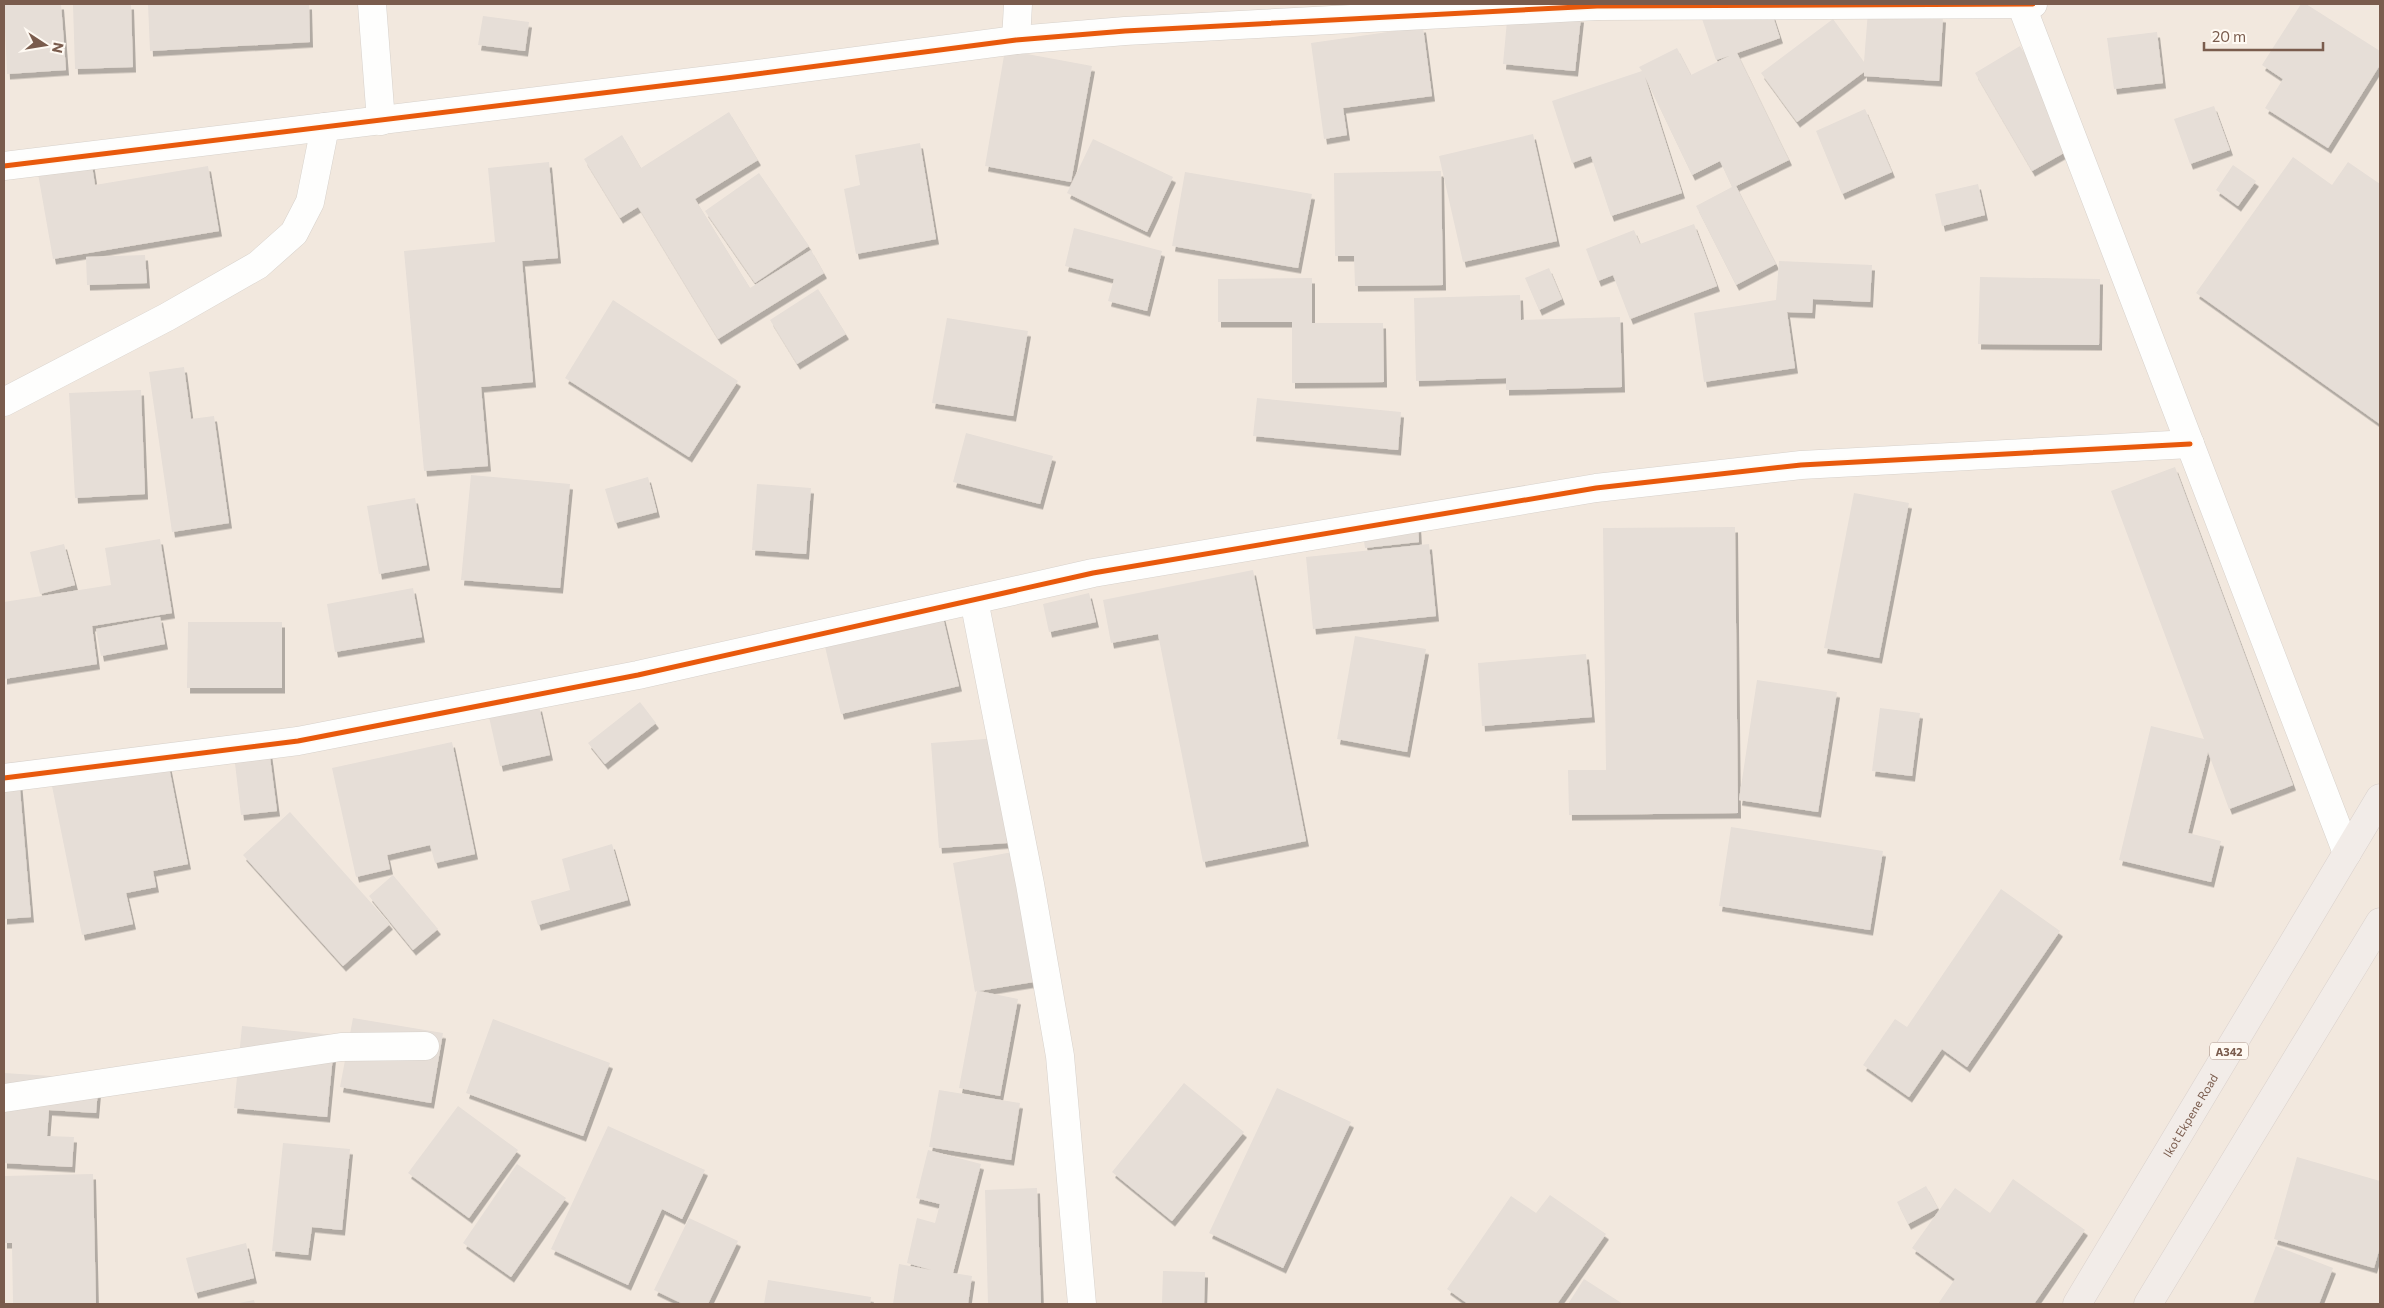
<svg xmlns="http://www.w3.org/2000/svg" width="2384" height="1308" viewBox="0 0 2384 1308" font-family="Commissioner,sans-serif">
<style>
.residential{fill:#f2e8de}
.building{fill:#e6ded7;filter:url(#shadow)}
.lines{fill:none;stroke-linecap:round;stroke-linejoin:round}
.minor-casing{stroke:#d7d1cb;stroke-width:29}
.trunk-casing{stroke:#dad1cc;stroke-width:29}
.minor{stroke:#fefefd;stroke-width:28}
.trunk{stroke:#f2ece8;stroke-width:28}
.cycleway-casing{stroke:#fffaf3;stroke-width:8}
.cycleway{stroke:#e8590c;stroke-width:5}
.labels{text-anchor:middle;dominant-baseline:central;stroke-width:4;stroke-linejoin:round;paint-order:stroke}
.shield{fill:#fffaf3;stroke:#a28b7f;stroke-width:1}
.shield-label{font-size:11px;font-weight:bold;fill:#7a5c4d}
.street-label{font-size:12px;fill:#7a5c4d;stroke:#fffaf3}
</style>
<defs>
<filter id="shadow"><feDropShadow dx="3" dy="5.5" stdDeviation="0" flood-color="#0004"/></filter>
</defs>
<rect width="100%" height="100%" fill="#f9f5f0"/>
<rect class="residential" x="4" y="4" width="2376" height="1300"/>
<g class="building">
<path d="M4 4H61L66 70 7 74Z"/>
<path d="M73 4H131L133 67 75 69Z"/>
<path d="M148 4H309L310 42 150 51Z"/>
<path d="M1769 4 1780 38 1737 53 1789 160 1736 186 1776 264 1736 285 1696 206 1732 187 1720 161 1692 175 1645 77 1682 193 1611 216 1591 156 1572 163 1552 101 1642 71 1639 67 1677 48 1691 75 1729 56 1716 60 1700 13Z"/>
<path d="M2301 4H2306L2380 51V65L2328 148 2265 108 2283 79 2262 65Z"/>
<path d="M1508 10 1581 17 1575 71 1503 64Z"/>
<path d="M1868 11 1943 17 1939 81 1864 76V72L1797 122 1761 73 1833 19 1864 62Z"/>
<path d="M483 16 529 22 525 51 478 45Z"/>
<path d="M1423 27 1432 96 1343 108 1347 135 1324 139 1311 43Z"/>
<path d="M2157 32 2163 83 2114 89 2107 38Z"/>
<path d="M2020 46 2078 145 2032 171 1975 73Z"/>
<path d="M1005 50 1092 66 1071 182 985 166Z"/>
<path d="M2214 106 2230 150 2190 164 2174 119Z"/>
<path d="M1865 109 1892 172 1842 194 1816 131Z"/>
<path d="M729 112 758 160 695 199 750 288 811 250 824 273 718 339 638 207 620 218 584 159 622 135 641 168Z"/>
<path d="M1533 134 1557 241 1463 262 1439 156Z"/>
<path d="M1093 139 1173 177 1147 232 1067 193Z"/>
<path d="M920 143 936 239 856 254 844 189 860 185 855 155Z"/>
<path d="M2293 157 2332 185 2348 162 2380 184V424L2196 293Z"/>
<path d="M91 159 95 185 208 166 219 231 53 259 37 168Z"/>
<path d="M549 162 558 258 522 261 533 382 481 387 488 466 424 471 404 251 495 242 488 168Z"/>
<path d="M2233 165 2256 181 2238 206 2216 190Z"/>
<path d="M1441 171 1443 285 1355 286 1354 256H1335L1334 173Z"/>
<path d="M1185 172 1312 194 1298 268 1172 246Z"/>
<path d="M759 173 809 246 755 283 705 211Z"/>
<path d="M1978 184 1985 215 1942 226 1935 194Z"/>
<path d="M1694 224 1717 286 1630 319 1613 275 1598 281 1586 249 1634 230 1640 244Z"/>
<path d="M1074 228 1162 251 1147 311 1108 301 1114 279 1065 266Z"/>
<path d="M145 255 147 283 87 285 86 257Z"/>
<path d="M1779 261 1872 265 1870 302 1813 299 1812 313 1787 312 1795 368 1704 382 1694 313 1776 300Z"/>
<path d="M1549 268 1562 299 1539 310 1525 278Z"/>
<path d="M1980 277 2100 279 2099 345 1978 344Z"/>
<path d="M1312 278V323H1383L1384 382 1292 383V322H1218V279Z"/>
<path d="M818 289 846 334 797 364 770 320Z"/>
<path d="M1520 295 1521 320 1620 317 1622 387 1506 390V378L1416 381 1414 298Z"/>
<path d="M613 300 738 381 689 457 565 378Z"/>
<path d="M947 318 1028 331 1013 416 932 403Z"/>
<path d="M184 367 191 419 214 416 229 523 172 532 149 372Z"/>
<path d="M141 390 145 494 75 498 69 393Z"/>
<path d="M1257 398 1401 412 1398 450 1253 436Z"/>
<path d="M966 433 1053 456 1040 504 953 482Z"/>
<path d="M2175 467 2293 785 2229 809 2208 752 2188 833 2221 841 2211 882 2119 860 2151 726 2204 739 2111 491Z"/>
<path d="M471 475 570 484 560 588 461 580Z"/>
<path d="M648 477 657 512 615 523 605 489Z"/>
<path d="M757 484 811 488 806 554 752 550Z"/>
<path d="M1854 493 1909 503 1879 658 1824 648Z"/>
<path d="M415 498 427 565 379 574 367 506Z"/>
<path d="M1418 523 1419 542 1365 548 1362 528Z"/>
<path d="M1735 527 1738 813 1569 815 1568 770H1606L1603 528Z"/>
<path d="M160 539 172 613 92 626 97 664 4 679V602L111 585 105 548Z"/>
<path d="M64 544 75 585 40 594 30 552Z"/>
<path d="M1429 544 1436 616 1313 629 1306 557Z"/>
<path d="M1253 570 1306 841 1203 862 1158 634 1111 643 1103 600Z"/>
<path d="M413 588 422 637 335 652 327 604Z"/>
<path d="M1089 593 1096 622 1049 632 1043 604Z"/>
<path d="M940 605 959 686 841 714 822 634Z"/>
<path d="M160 617 165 644 101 656 96 629Z"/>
<path d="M188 622H282V688H187Z"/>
<path d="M1355 636 1426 649 1407 752 1337 739Z"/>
<path d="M1586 654 1592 717 1482 726 1478 663Z"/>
<path d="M1757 680 1837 692 1818 812 1739 800Z"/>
<path d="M640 702 656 723 605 764 588 743Z"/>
<path d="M539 706 550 755 500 766 489 717Z"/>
<path d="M1880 708 1920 713 1912 776 1872 771Z"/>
<path d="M999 738 1007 843 939 848 931 743Z"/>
<path d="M268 742 277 811 241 815 233 746Z"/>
<path d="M452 742 475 854 435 863 430 845 387 855 390 869 356 877 332 768Z"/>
<path d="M167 757 188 864 153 871 156 887 126 893 133 924 82 935 51 781Z"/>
<path d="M19 778 31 917 4 919V780Z"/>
<path d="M290 812 390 924 343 966 243 855Z"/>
<path d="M1731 827 1883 851 1870 930 1719 906Z"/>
<path d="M612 844 628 900 538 925 531 901 570 890 562 859Z"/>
<path d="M1018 851 1040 981 979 991 1018 999 1000 1096 959 1088 977 991 975 992 953 863Z"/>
<path d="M393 875 438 929 413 950 369 896Z"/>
<path d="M2001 889 2060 931 1967 1067 1942 1049 1909 1097 1863 1065 1895 1019 1907 1027Z"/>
<path d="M353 1018 443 1033 431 1103 340 1087Z"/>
<path d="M493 1019 610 1063 583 1136 466 1093Z"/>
<path d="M242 1026 335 1035 327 1117 234 1108Z"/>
<path d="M4 1073 99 1079 96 1113 49 1110 47 1136 74 1137 72 1167 4 1163Z"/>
<path d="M1184 1083 1244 1132 1172 1221 1112 1172Z"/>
<path d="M1277 1088 1351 1122 1283 1268 1209 1233Z"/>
<path d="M939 1090 1020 1103 1011 1160 929 1147Z"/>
<path d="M458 1106 518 1150 469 1218 408 1173Z"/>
<path d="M608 1126 705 1170 682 1219 662 1209 628 1285 551 1249Z"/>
<path d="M283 1143 350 1149 342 1230 312 1227 308 1255 272 1251Z"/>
<path d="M928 1150 981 1164 953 1273 972 1276 968 1304H893L899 1264 931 1270 907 1263 917 1218 935 1223 940 1204 916 1198Z"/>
<path d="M2297 1157 2380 1181V1247L2374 1268 2274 1239Z"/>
<path d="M517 1164 566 1198 511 1277 463 1243Z"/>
<path d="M93 1174 96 1304H13L12 1243H4V1176Z"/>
<path d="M2013 1179 2085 1230 2034 1304H1938L1955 1279 1912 1248 1955 1188 1990 1213Z"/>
<path d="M1926 1186 1938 1208 1908 1224 1897 1202Z"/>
<path d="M1037 1188 1041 1304H988L985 1190Z"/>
<path d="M1550 1195 1606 1234 1557 1304H1468L1447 1289 1511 1196 1536 1213Z"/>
<path d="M689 1218 738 1241 708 1304H683L654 1290Z"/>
<path d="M246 1243 254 1278 195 1293 186 1258Z"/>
<path d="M2276 1246 2333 1268 2319 1304H2253Z"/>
<path d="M1163 1271 1205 1272 1204 1304H1162Z"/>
<path d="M1584 1279 1623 1304H1568Z"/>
<path d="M768 1280 871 1297 870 1304H764Z"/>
<path d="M254 1300 255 1304H240L239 1303Z"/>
</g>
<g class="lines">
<g class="minor-casing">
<g id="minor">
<path d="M372 4 381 121"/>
<path d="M2021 4 2347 853"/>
<path d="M1016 40 1018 4"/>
<path d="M4 166 726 78 1016 40 1125 31 1597 6 2033 4"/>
<path d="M4 402 167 317 258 265 294 233 310 202 325 127"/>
<path d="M974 600 1030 884 1060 1056 1082 1304"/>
<path d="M4 778 298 741 638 675 1093 573 1596 488 1801 465 2190 444"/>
<path d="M4 1098 341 1047 425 1046"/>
</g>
</g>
<g class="trunk-casing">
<g id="trunk">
<path id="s1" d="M2077 1304 2380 798"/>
<path d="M2148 1304 2380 922"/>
</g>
</g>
<use href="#minor" class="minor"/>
<use href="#trunk" class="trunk"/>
<g class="cycleway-casing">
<g id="cycleway">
<path d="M4 166 726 78 1016 40 1125 31 1597 6 2033 4"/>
<path d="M4 778 298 741 638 675 1093 573 1596 488 1801 465 2190 444"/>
</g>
</g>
<use href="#cycleway" class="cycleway"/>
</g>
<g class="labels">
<rect class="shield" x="2210" y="1042.5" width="38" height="17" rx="4"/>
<g class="shield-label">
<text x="2229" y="1051">A342</text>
</g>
<g class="street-label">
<text stroke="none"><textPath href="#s1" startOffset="220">Ikot Ekpene Road</textPath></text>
</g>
</g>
<rect width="2384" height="1308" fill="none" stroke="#7a5c4d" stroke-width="10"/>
<g transform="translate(45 45) rotate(102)" stroke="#fffaf3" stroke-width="4" paint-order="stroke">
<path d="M0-4L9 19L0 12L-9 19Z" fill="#7a5c4d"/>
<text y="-8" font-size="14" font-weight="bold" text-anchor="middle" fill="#7a5c4d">N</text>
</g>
<path d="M2204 42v8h119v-8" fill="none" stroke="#7a5c4d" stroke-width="2.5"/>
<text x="2212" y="42" font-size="15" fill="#7a5c4d" stroke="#fffaf3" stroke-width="4" paint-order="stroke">20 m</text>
</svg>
